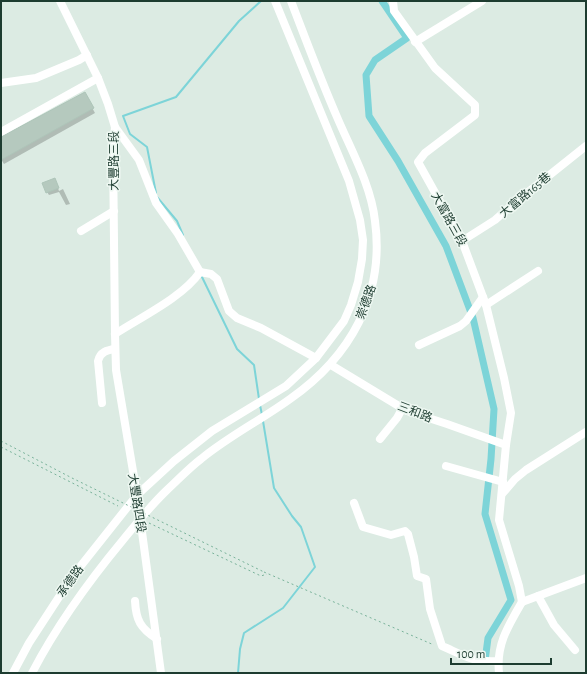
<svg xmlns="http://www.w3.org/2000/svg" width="587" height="674" viewBox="0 0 587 674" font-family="'Alegreya Sans','Noto Sans TC',sans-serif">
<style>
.shadow{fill:#0003}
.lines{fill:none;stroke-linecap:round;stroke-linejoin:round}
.stream{stroke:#7dd4d8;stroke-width:2}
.canal{stroke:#7dd4d8;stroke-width:7}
.building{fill:#b5c9be;stroke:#aec5b9}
.path{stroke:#79b29a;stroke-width:1;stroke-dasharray:2 3;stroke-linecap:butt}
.minor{stroke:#fff;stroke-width:8}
.path-bridge{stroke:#79b29a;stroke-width:1;stroke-dasharray:2 3;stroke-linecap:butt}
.labels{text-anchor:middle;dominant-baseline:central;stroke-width:3;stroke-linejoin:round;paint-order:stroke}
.street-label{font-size:12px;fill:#1d3c30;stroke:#edf7f1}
</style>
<rect width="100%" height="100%" fill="#dcebe3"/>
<g class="shadow">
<path d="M84 93 95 113 4 164 1 159V138Z"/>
<path d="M56 182 59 191 63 189 70 204 66 205 59 192 49 195 47 192Z"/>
</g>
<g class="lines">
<g class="stream">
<path d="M156 193 147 147 130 134 123 116 176 97 239 21 261 1"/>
<path d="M157 197 177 221 183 235"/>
<path d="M201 275 237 349 254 365 259 399"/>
<path d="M260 405 262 415"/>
<path d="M238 673 240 649 244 633 283 608 315 567 301 527 292 516 274 488 263 421"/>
</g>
<path class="canal" d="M382 1 407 38 375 60 366 75 369 116 398 161 446 246 473 318 494 409 491 459 485 514 511 600 488 638 485 661"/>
</g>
<g class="building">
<path d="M85 92 94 108 1 160V137Z"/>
<path d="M55 178 59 188 46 193 42 183Z"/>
</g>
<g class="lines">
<g class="path">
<path d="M1 447 118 506"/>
<path d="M149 523 261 576 267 574"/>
<path d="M264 572 434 645"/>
</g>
<g class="minor">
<path d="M60 1 98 78 108 104 115 127 113 148 115 334 116 370 137 495 161 673"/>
<path d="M393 1 394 11 435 68 475 105V115L425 153 418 162 462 241 486 305 504 378 511 413 506 445 499 520 519 586 522 602"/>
<path d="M415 42 482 1"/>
<path d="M1 83 36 78 79 60 87 55"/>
<path d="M115 127 139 160 156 203 178 234 200 272"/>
<path d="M1 132 98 78"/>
<path d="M81 231 114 211"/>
<path d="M462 241 495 220 512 205 586 146"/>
<path d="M200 272 211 274 217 279 229 311 237 318 261 328 316 358"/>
<path d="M486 305 538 271"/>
<path d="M115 334C141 317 183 297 200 272"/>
<path d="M419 345 460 326 466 321 483 297"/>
<path d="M331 365 407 411 447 424 506 445"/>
<path d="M102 403 98 361C100 352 107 350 115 349"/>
<path d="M380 439 397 418 402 409"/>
<path d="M446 466 503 482"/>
<path d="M502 494 515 479 526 470 586 432"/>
<path d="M354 503 363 527 391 535 405 531 408 534 414 557 417 576 426 579 430 609 442 646C463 655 474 663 498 661"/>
<path d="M538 596 554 625 575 650"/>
<path d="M135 601C136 620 140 628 157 639"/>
<path d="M522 602 586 578"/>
<path d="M13 673 29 643 72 577 137 495 174 461 212 431 286 386 316 358 344 321 351 305 358 282 362 259 363 240 360 220 349 181 275 1"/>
<path d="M32 673C57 625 89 581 123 540 137 523 151 505 167 490 178 480 189 468 201 459 229 436 261 420 290 399 350 357 385 296 375 221 371 185 351 150 337 117 320 78 306 40 291 1"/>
<path d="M499 673C496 645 508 626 522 602"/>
</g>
<path class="path-bridge" d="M1 441 72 478 264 572"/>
</g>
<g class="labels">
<g class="street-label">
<text transform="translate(114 161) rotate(-90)">大豐路三段</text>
<text transform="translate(525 195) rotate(-40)">大富路165巷</text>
<text transform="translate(449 219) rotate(61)">大富路三段</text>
<text transform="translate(366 302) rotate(-70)">崇德路</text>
<text transform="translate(415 412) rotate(21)">三和路</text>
<text transform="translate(137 503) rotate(81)">大豐路四段</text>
<text transform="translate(70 581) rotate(-54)">承德路</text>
</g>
</g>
<rect width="587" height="674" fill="none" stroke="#1d3c30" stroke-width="4"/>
<path d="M451 658v6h100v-6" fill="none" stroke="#1d3c30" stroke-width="2"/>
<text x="457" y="658" font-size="12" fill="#1d3c30" stroke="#edf7f1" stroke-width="3" paint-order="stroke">100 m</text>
</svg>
